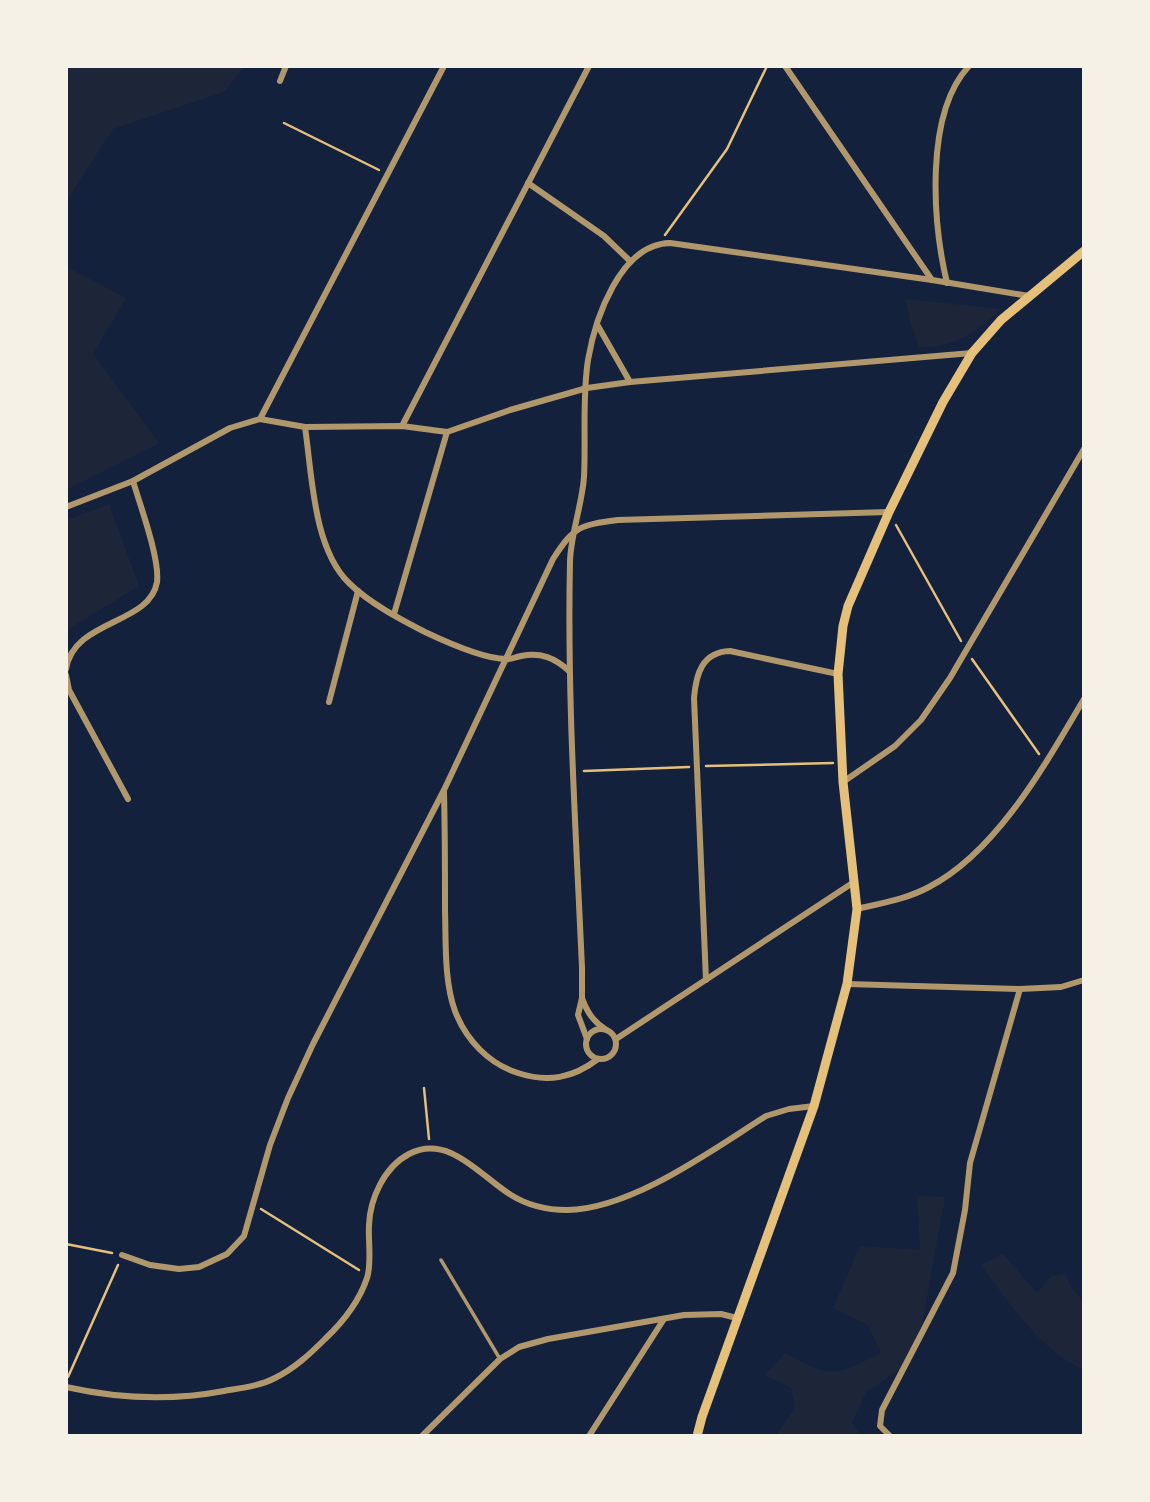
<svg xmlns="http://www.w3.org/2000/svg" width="1150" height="1502" viewBox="0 0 1150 1502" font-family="'Noto Sans',sans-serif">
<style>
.green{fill:#1d2539}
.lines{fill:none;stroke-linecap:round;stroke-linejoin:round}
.path{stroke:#e5c07b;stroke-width:2.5}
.service{stroke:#b1986c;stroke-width:3.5}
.minor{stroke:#b1986c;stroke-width:6}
.secondary{stroke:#e5c07b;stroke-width:9}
</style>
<rect width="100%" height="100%" fill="#14213d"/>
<g class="green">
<path d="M67 66H244V67L224 92 113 129 67 200Z"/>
<path d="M67 267 126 298 93 354 159 443 67 489Z"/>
<path d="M906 299 1001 309C976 333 953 348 919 347L910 322Z"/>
<path d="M109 504 139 586 67 630V520Z"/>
<path d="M917 1196 945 1197 922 1325 902 1368 866 1392 852 1423 861 1435H776L795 1408 791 1388 765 1375 785 1353C832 1379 833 1377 881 1353L868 1325 833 1308 860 1246 920 1250Z"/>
<path d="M1003 1254 1037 1293 1051 1276 1065 1273 1071 1287 1083 1301V1370C1038 1348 1011 1305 981 1265Z"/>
</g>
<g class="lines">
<g class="path">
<path d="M284 123 379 170"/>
<path d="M665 235 727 149 767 66"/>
<path d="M896 525 961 641"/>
<path d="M972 659 1039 754"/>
<path d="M706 766 833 763"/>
<path d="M584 771 689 767"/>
<path d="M424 1088 429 1139"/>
<path d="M261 1209 359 1270"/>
<path d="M66 1244 112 1253"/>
<path d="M68 1377 118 1265"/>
</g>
<path class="service" d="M441 1260 500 1359"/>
<g class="minor">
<path d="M785 66 932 280"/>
<path d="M280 81 286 66"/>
<path d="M528 183 604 236 630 261"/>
<path d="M947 283C933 224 924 114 969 66"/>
<path d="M598 326 630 382"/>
<path d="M260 419 444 66"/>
<path d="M402 426 589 66"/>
<path d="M305 427C312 474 313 548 349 583 369 603 400 619 425 632 444 641 485 659 506 659 510 660 516 657 521 656 541 652 555 658 569 671"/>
<path d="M66 507 133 481 230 428 260 419 305 427 402 426 447 432 510 410 587 388 630 382 972 353"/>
<path d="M394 614 447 432"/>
<path d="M66 669C74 619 150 625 157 582 160 559 140 505 133 481"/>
<path d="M66 675 69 690 128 799"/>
<path d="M329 702 358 591"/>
<path d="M843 782 895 746 921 720 950 678 1084 449"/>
<path d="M444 792C445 832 445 871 445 910 446 942 444 981 455 1011 466 1040 489 1064 518 1073 548 1083 573 1078 598 1059"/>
<path d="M857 909C882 903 907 899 929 887 997 852 1046 763 1084 699"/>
<path d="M706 980 694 698C696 674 702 652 730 651L838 674"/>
<path d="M847 984 1020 989 1061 987 1084 980"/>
<path d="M582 998C587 1012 593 1021 605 1029"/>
<circle cx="601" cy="1044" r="15"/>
<path d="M587 1039 578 1015 582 998V968C576 832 567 697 570 561 571 533 582 505 584 477 586 439 582 398 588 360 595 319 620 244 670 243L932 280 1029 296"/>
<path d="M616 1039 854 882"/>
<path d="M122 1255 150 1265 179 1269 199 1267 227 1254 244 1236 270 1145 288 1098 313 1044 444 790 553 559C574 526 580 525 618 520L889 512"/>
<path d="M66 1387C120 1399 171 1401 224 1391 241 1388 260 1386 275 1378 295 1368 310 1354 325 1339 343 1322 359 1302 367 1278 372 1263 368 1242 369 1225 370 1199 384 1167 409 1154 449 1133 481 1177 511 1195 527 1205 548 1210 567 1210 632 1209 712 1150 766 1116L789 1109 814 1106"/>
<path d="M422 1436 500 1359 519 1347 548 1339 684 1315 721 1314 737 1318"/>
<path d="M589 1436 664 1319"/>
<path d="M890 1436 880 1426 882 1410 953 1273 965 1210 970 1163 1020 989"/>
</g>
<path class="secondary" d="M697 1436 702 1417 814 1106 847 984 857 909 843 782 838 674 843 626 848 606 889 512 943 402 972 353 1001 320 1084 251"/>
</g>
<rect width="1150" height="1502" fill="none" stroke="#f6f1e7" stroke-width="136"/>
</svg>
